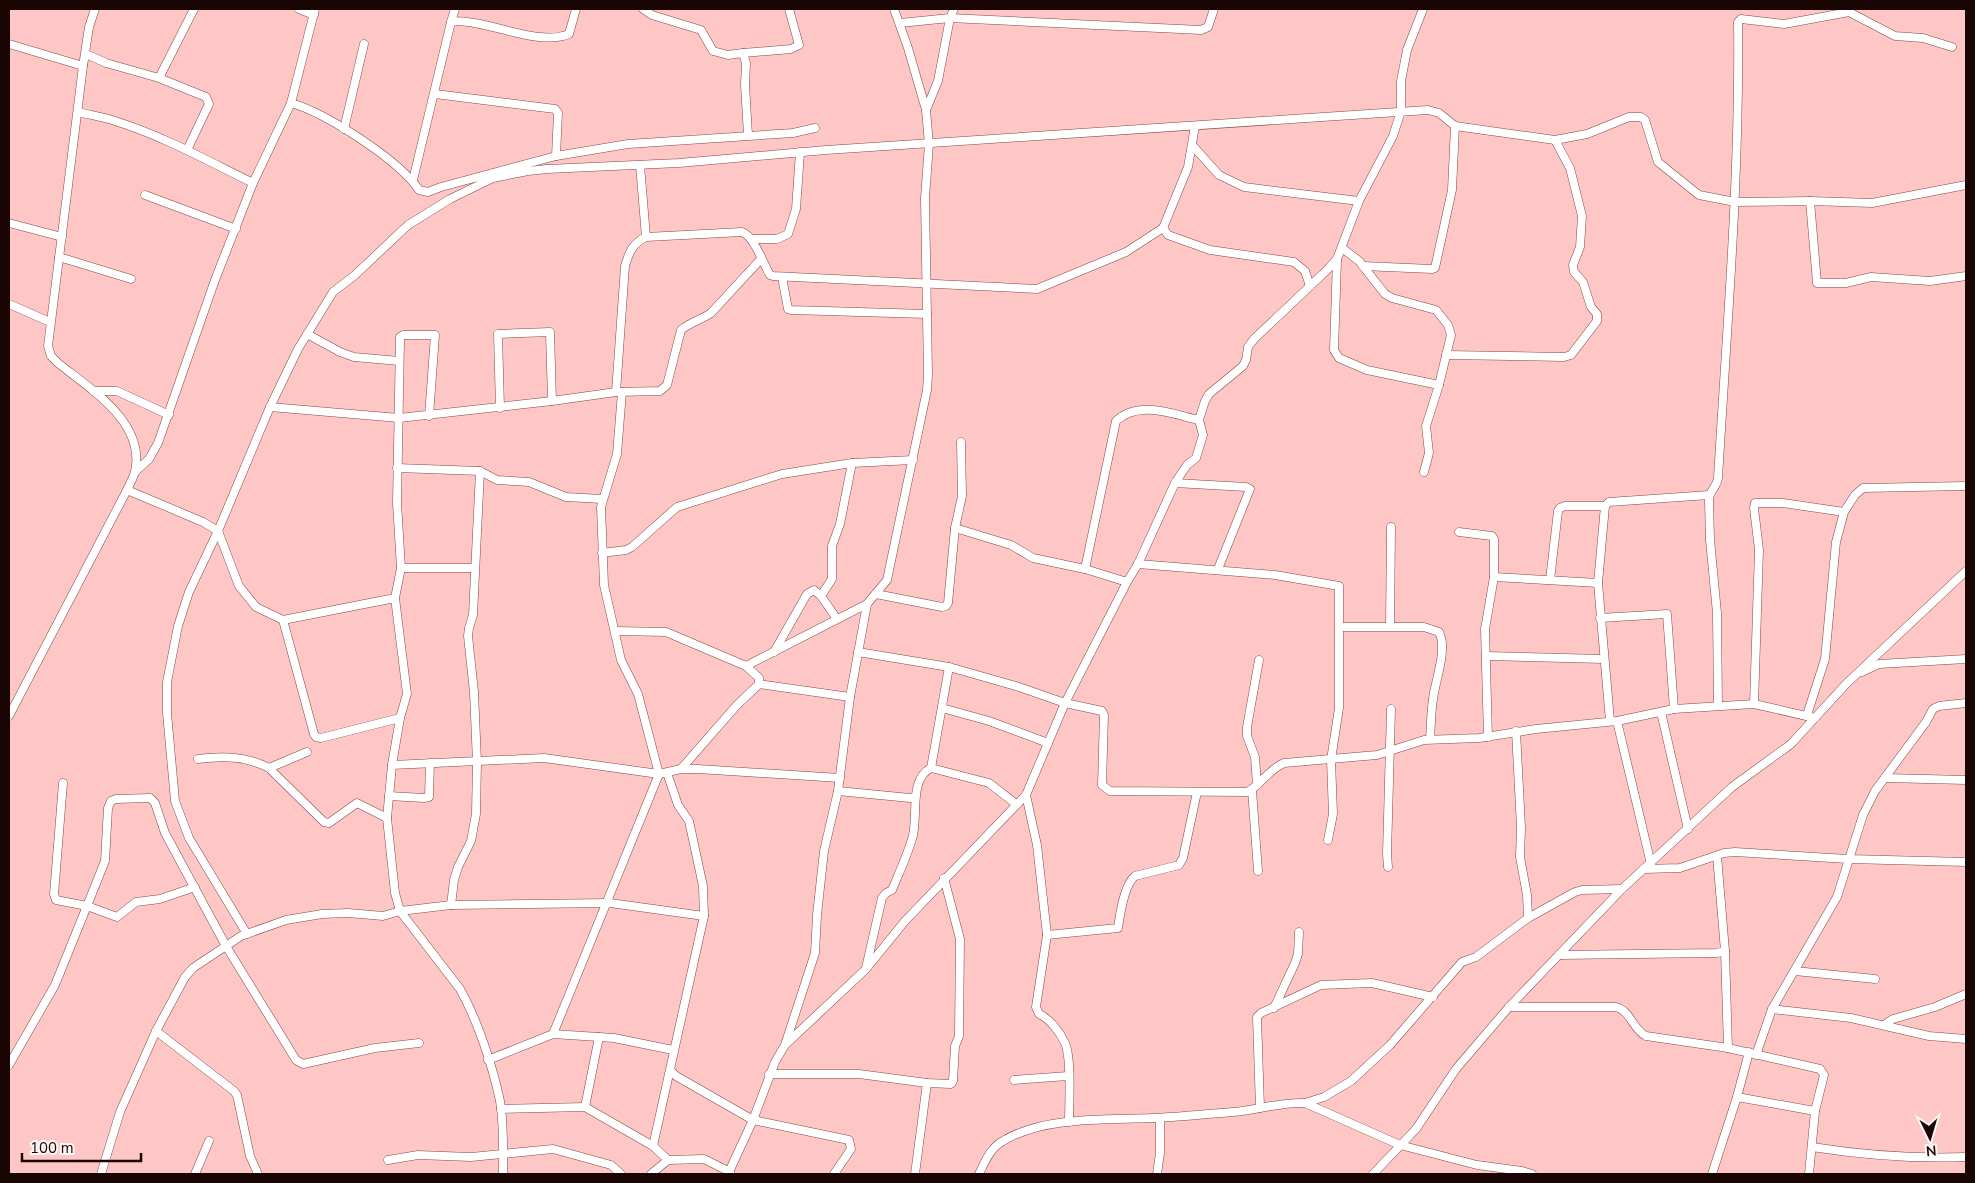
<svg xmlns="http://www.w3.org/2000/svg" width="1975" height="1183" viewBox="0 0 1975 1183" font-family="'Nunito Sans',sans-serif">
<style>
.lines{fill:none;stroke-linecap:round;stroke-linejoin:round}
.street-casing{stroke:#814747;stroke-width:9}
.street{stroke:#fff;stroke-width:8}
</style>
<rect width="100%" height="100%" fill="#fec7c6"/>
<g class="lines">
<g class="street-casing">
<g id="street">
<path d="M299 9 314 15"/>
<path d="M643 9 652 15 701 30 713 51 728 55 743 53 746 63 745 85 748 135"/>
<path d="M451 22 455 9"/>
<path d="M900 23 950 18 1201 30 1208 27 1214 9"/>
<path d="M9 44 83 66"/>
<path d="M743 53 791 49 799 45 789 9"/>
<path d="M86 54 106 63 159 78 206 97 209 104 187 150"/>
<path d="M159 78 194 9"/>
<path d="M435 94 555 109 558 113 556 156"/>
<path d="M291 103C326 113 399 160 419 190L428 192 441 187 556 156 628 144 793 133 815 128"/>
<path d="M926 110 938 81 950 18 954 9"/>
<path d="M78 112C90 115 103 117 115 121 163 136 208 161 253 183"/>
<path d="M344 129 364 44"/>
<path d="M1193 146 1219 175 1244 187 1359 201"/>
<path d="M640 165 646 237"/>
<path d="M413 180 451 22C459 20 467 22 474 23 501 27 544 45 569 34L576 9"/>
<path d="M145 195 236 229"/>
<path d="M1810 201 1817 283H1846L1871 277 1930 281 1966 276"/>
<path d="M9 223 62 237"/>
<path d="M1163 228 1168 235 1210 250 1294 262 1305 271 1310 286"/>
<path d="M752 239H777L788 234 796 209 800 152"/>
<path d="M1342 248 1359 261 1385 294 1392 298 1436 310 1448 325 1451 335 1439 385 1426 426 1429 453 1424 472"/>
<path d="M59 257 131 279"/>
<path d="M1337 259 1334 350 1339 358 1367 370 1439 385"/>
<path d="M1363 266 1432 269 1435 268 1452 190 1455 126"/>
<path d="M782 277 788 309 791 310 927 314"/>
<path d="M9 304 50 322"/>
<path d="M307 334 340 352 354 357 399 361"/>
<path d="M1446 355 1564 357 1571 355 1597 321V314L1591 307 1583 282 1574 272 1573 265 1580 247 1582 216 1570 168 1555 140"/>
<path d="M93 391H117L169 415"/>
<path d="M616 392 625 266C629 252 633 243 646 237L742 232C754 236 763 263 770 275L773 276 1037 289 1126 252 1163 228 1188 167 1195 126"/>
<path d="M270 407 399 418 552 401 616 392 660 391 667 385 681 330C690 322 701 320 711 313L761 259"/>
<path d="M500 408 498 334 550 332 552 401"/>
<path d="M397 468 480 471 497 480 529 482 566 497 602 499"/>
<path d="M135 472 149 459 158 443 215 280 253 183 291 103 315 9"/>
<path d="M1175 483 1246 487 1250 489 1218 569"/>
<path d="M127 490 203 522 218 531 239 586 256 607 283 620 395 598"/>
<path d="M1605 506 1598 583 1610 721"/>
<path d="M955 528 1011 545 1033 558 1085 569 1127 582"/>
<path d="M1459 532 1492 536 1494 539V577L1485 629 1488 737"/>
<path d="M602 553 626 550 632 547 677 507 782 474 852 463 913 460"/>
<path d="M1138 564 1275 575 1339 586V708L1331 760 1333 814 1328 840"/>
<path d="M401 568H474"/>
<path d="M1085 569 1116 421C1139 400 1172 414 1199 420"/>
<path d="M1494 577 1598 583"/>
<path d="M1550 580 1558 511 1560 508 1565 506H1605L1609 502 1709 495"/>
<path d="M876 594 942 607 946 606 948 603 955 528 962 496 961 442"/>
<path d="M821 596 832 579V546L840 524 852 463"/>
<path d="M1600 618 1667 614 1674 709"/>
<path d="M283 620 314 734 316 737 321 738 400 718"/>
<path d="M1390 626 1391 527"/>
<path d="M1340 627H1424L1439 632C1448 649 1435 681 1433 699 1431 712 1431 725 1430 739"/>
<path d="M616 631 666 632 746 666 759 678V684L736 706 681 769"/>
<path d="M774 652 807 594 814 590 821 596 837 619"/>
<path d="M858 652 949 667 1019 687 1065 703 1102 711 1104 715 1102 785 1110 791 1247 792C1261 785 1269 769 1284 763L1377 755 1424 740 1479 738 1536 729 1617 721 1674 709 1754 704 1815 718"/>
<path d="M1486 656 1604 659"/>
<path d="M746 666 867 604"/>
<path d="M1862 672 1879 664 1966 659"/>
<path d="M759 684 850 697"/>
<path d="M1754 704 1759 550 1754 508 1755 503H1783L1844 512"/>
<path d="M1718 706 1717 613 1710 540 1709 500C1709 491 1717 487 1718 478 1727 326 1740 174 1738 22L1741 19 1784 24 1849 12 1895 36 1923 38 1952 47"/>
<path d="M942 708 989 721 1048 743"/>
<path d="M1661 712 1688 829"/>
<path d="M1807 715 1825 659 1836 542 1844 512 1855 495 1863 488 1966 486"/>
<path d="M9 716 127 490C130 484 133 478 135 472 146 422 90 389 58 363L51 356 48 346 83 66 89 27 95 9"/>
<path d="M1617 721 1651 864"/>
<path d="M1516 731 1521 827 1520 857 1527 895 1528 918"/>
<path d="M198 759C224 756 246 756 269 768L324 822 329 823 357 803 387 818 392 765 400 718 407 694 395 598 401 568 397 503 400 340V337L403 335H435L429 416"/>
<path d="M392 765 544 758 659 774 681 769H698L840 778"/>
<path d="M269 768 307 752"/>
<path d="M931 768 949 667"/>
<path d="M1885 778 1966 780"/>
<path d="M63 783 54 894 56 900 87 906 117 917 136 902 160 899 195 887"/>
<path d="M1257 785 1255 757 1247 736V727L1259 660"/>
<path d="M1252 790 1258 871"/>
<path d="M838 791 910 798 915 797"/>
<path d="M1026 795 1037 845 1047 935 1036 1007 1039 1014C1049 1018 1060 1032 1065 1043 1072 1059 1069 1103 1069 1122"/>
<path d="M389 796 424 798 429 797 430 763"/>
<path d="M387 818 395 893 400 911 460 989C477 1019 493 1067 500 1101 504 1124 503 1151 503 1174"/>
<path d="M1717 856 1725 951 1728 1048"/>
<path d="M1388 867 1387 854 1391 709"/>
<path d="M1644 869 1680 868 1724 853 1735 852 1848 859 1966 862"/>
<path d="M451 905 454 880 458 867 471 841 476 814 477 762 474 692 468 636 469 628 473 615 480 471"/>
<path d="M247 934 189 838 175 801 167 713V682L178 626 189 592 218 531 270 407 298 349 333 292 355 275 408 225 450 199 493 178 528 171 547 169 679 163 826 150 1428 110 1439 113 1455 126 1555 140 1587 134 1629 117H1641L1645 120 1658 162 1699 195 1735 202 1810 201 1872 203 1966 185"/>
<path d="M1047 935 1118 928C1120 914 1124 885 1135 876L1179 865 1183 858 1197 792"/>
<path d="M1559 955 1717 953 1725 951"/>
<path d="M866 968 882 898 886 893 892 890C899 873 907 856 912 839 919 819 908 779 931 768L989 783 1016 804"/>
<path d="M1795 971 1875 979"/>
<path d="M1509 1007H1616C1631 1011 1633 1030 1646 1036L1728 1048 1820 1069 1824 1075 1815 1111 1809 1174"/>
<path d="M1274 1008 1295 963 1298 954 1299 932"/>
<path d="M1772 1009 1851 1018 1929 1036 1966 1039"/>
<path d="M1884 1025 1893 1019 1935 1007 1966 994"/>
<path d="M156 1031 234 1091 237 1095 250 1156 258 1174"/>
<path d="M553 1034 659 774 638 694 621 660 604 585 601 507 617 454 622 392"/>
<path d="M785 1045 866 969 905 921 1026 795 1065 703 1127 582 1138 564 1175 483 1187 465 1196 458 1203 435 1199 420 1205 401 1209 394 1243 366 1246 360 1248 347 1254 339 1327 270 1337 259 1359 201 1393 136 1401 111V81L1407 50 1423 9"/>
<path d="M1756 1055 1772 1009 1837 897 1863 815 1875 791 1926 722 1933 709 1939 706 1966 703"/>
<path d="M488 1060 553 1034 614 1038 673 1050"/>
<path d="M9 1065 55 985 87 906 105 861 108 808 111 801 116 799 150 798 155 803 165 833 226 946 296 1060 303 1064 375 1048 419 1043"/>
<path d="M671 1071 676 1076 753 1120 849 1140 851 1149 834 1174"/>
<path d="M769 1074H859L927 1083 951 1084 953 1081 955 1046 959 1036 960 939 944 878"/>
<path d="M1014 1080 1068 1076"/>
<path d="M1737 1097 1815 1111"/>
<path d="M1305 1103 1324 1097 1351 1081 1390 1045 1462 962 1476 957 1528 918 1575 892 1582 890 1622 889"/>
<path d="M585 1107 599 1037"/>
<path d="M1260 1108 1257 1017 1261 1013 1321 985 1372 983 1433 997"/>
<path d="M501 1109 585 1107 653 1146 668 1160"/>
<path d="M653 1146 704 916 703 886 689 821 678 805 667 773"/>
<path d="M1812 1147C1863 1155 1914 1159 1966 1157"/>
<path d="M388 1160 418 1155 471 1157 553 1149 611 1165 621 1174"/>
<path d="M101 1174 120 1112 156 1031 185 977 193 968 241 936 286 920 322 914 348 913 383 916 400 911 451 905 610 903 704 916"/>
<path d="M195 1174 209 1141"/>
<path d="M651 1174 668 1160 704 1159 730 1172"/>
<path d="M728 1174 753 1120 775 1062 785 1045 815 953 817 915 824 851 838 791 850 697 867 604 887 580 927 390 928 375 925 198 929 144 926 110 908 48 894 9"/>
<path d="M915 1174 927 1083"/>
<path d="M979 1174C985 1162 990 1148 1003 1141 1044 1116 1106 1120 1153 1118 1180 1117 1206 1114 1233 1112 1258 1110 1280 1102 1305 1103L1400 1145 1477 1165 1522 1171 1532 1174"/>
<path d="M1157 1174 1160 1153V1118"/>
<path d="M1373 1174 1416 1129 1456 1069 1509 1007 1622 889 1732 787 1791 744 1846 684 1966 571"/>
<path d="M1712 1174 1737 1097 1749 1052"/>
</g>
</g>
<use href="#street" class="street"/>
</g>
<rect width="1975" height="1183" fill="none" stroke="#1a0505" stroke-width="20"/>
<g transform="translate(1930 1138) rotate(175)" stroke="#fdf6f6" stroke-width="4" paint-order="stroke">
<path d="M0-4L9 19L0 12L-9 19Z" fill="#1a0505"/>
<text y="-8" font-size="14" font-weight="bold" text-anchor="middle" fill="#1a0505">N</text>
</g>
<path d="M22 1153v8h119v-8" fill="none" stroke="#1a0505" stroke-width="2.5"/>
<text x="30" y="1153" font-size="15" fill="#1a0505" stroke="#fdf6f6" stroke-width="4" paint-order="stroke">100 m</text>
</svg>
